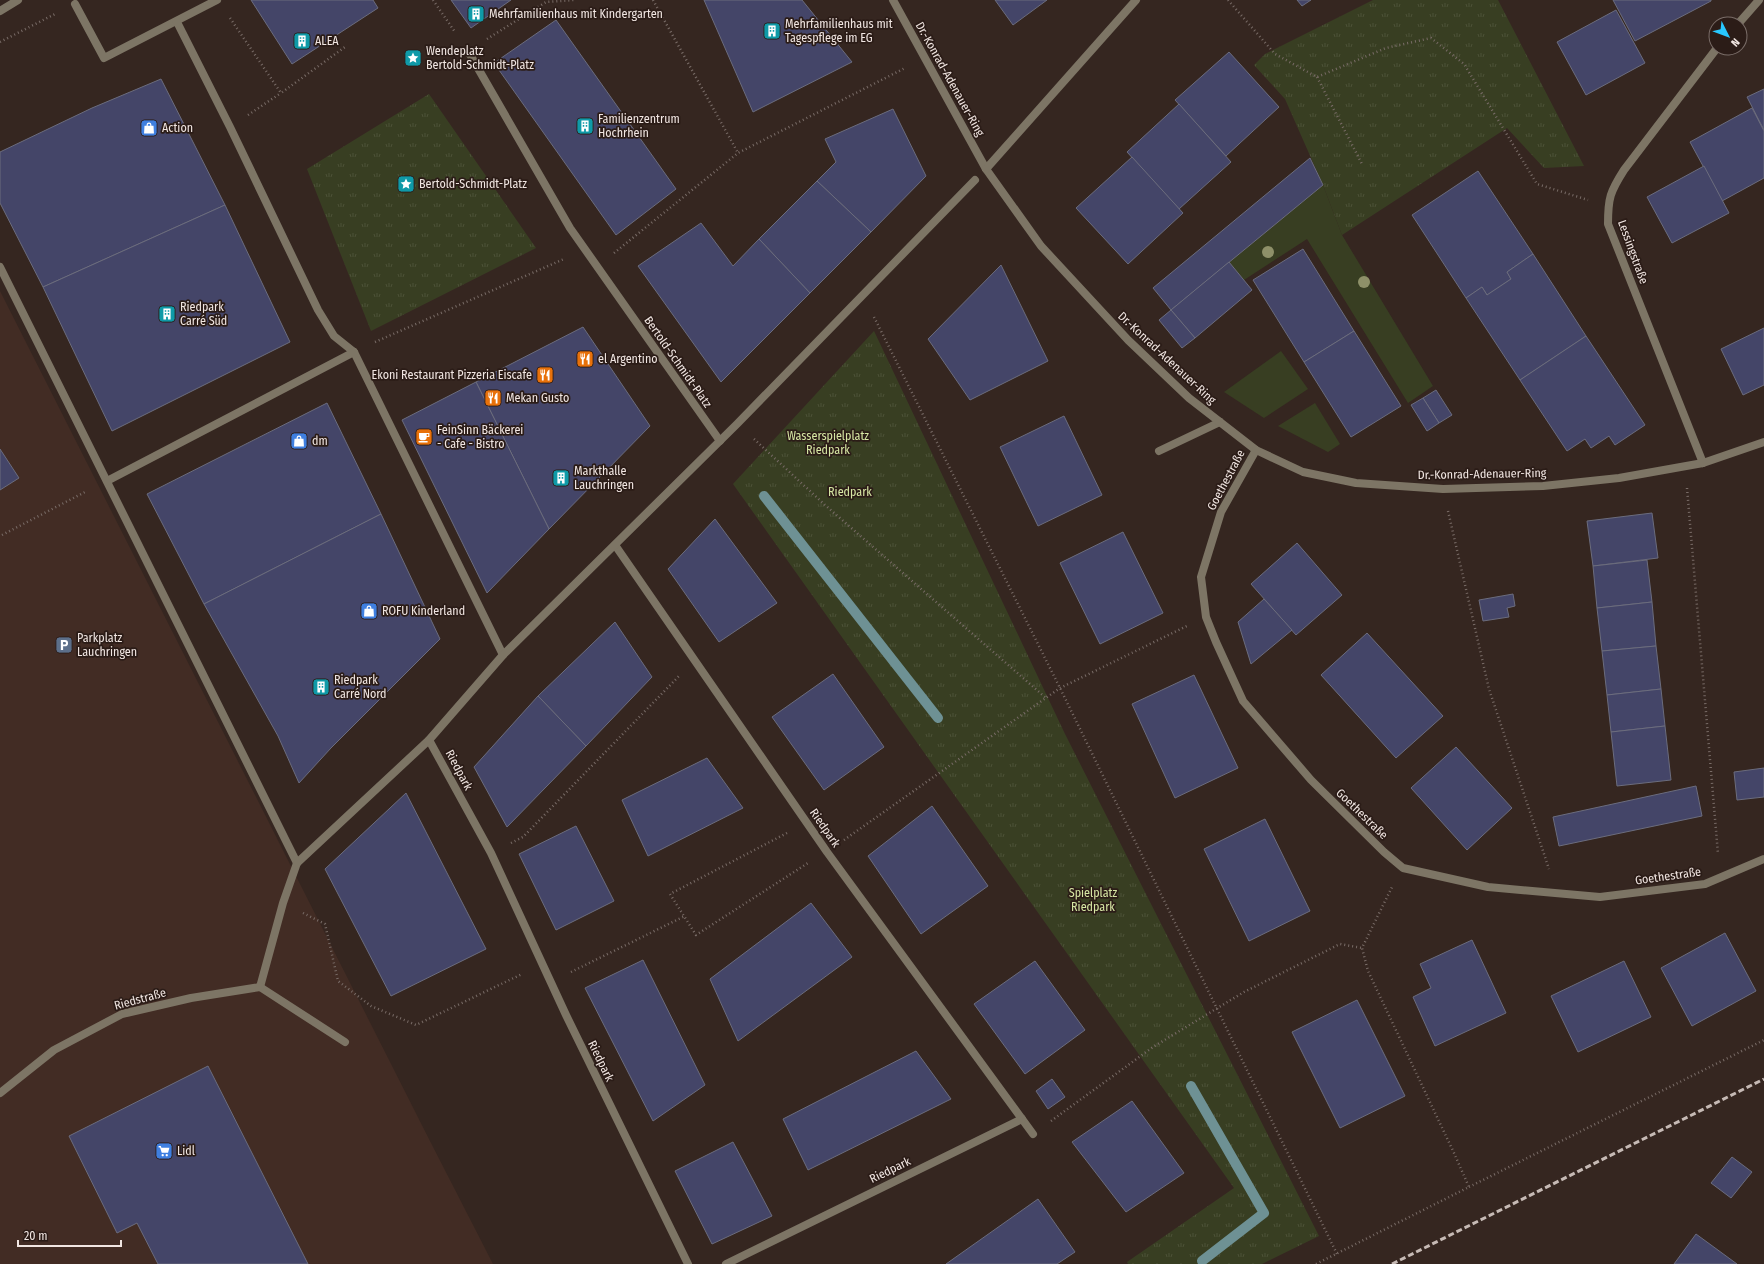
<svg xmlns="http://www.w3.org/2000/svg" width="1764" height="1264" viewBox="0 0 1764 1264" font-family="'Fira Sans Condensed',sans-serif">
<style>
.built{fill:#422c24}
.grass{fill:#383e22}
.park{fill:url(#park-tufts)}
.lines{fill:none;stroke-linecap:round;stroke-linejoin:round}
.stream{stroke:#6e9194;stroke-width:10}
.building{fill:#444568;stroke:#6b6c7d}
.path{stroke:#796c67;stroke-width:2.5;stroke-dasharray:1 3;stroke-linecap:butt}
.lane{stroke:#7d7565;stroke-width:8}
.street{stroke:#7d7565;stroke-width:8}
.rail{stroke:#c6bab5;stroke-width:3;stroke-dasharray:6 3;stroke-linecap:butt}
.tree{fill:#8e9069}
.labels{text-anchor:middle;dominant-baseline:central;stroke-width:3.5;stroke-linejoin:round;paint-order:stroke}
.poi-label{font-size:12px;fill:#f1e6e2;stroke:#2b1c17;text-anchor:start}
.street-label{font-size:12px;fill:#f1e6e2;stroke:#2b1c17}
.park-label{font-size:12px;fill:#d7e7a4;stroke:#2b1c17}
</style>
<defs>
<pattern id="park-tufts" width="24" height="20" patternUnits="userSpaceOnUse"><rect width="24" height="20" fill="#383e22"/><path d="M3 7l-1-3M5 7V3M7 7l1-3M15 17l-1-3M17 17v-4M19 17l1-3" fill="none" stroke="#4c5137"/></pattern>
</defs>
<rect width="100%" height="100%" fill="#352620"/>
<path class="built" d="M0 291 431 1143 493 1264H0Z"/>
<g class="grass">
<path d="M1323 185 1342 235 1433 386 1408 403 1307 239 1244 280 1229 262Z"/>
<path d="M1281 351 1308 389 1264 418 1224 392Z"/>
<path d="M1315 403 1340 444 1328 452 1278 426Z"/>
</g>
<g class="park">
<path d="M1373 0H1498L1584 166 1544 168 1507 128 1342 235 1323 185 1285 99 1254 65 1265 54Z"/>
<path d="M429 94 536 248 371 331 307 169Z"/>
<path d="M874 331 1065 734 1319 1236 1262 1264H1128L1127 1262 1234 1188 733 484Z"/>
</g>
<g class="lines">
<g class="stream">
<path d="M764 496 938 718"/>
<path d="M1191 1086 1264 1213 1202 1261"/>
</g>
</g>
<g class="building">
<path d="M251 0H373L378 8 292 64Z"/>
<path d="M451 0H511L471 28Z"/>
<path d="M704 0H802L852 62 753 112Z"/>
<path d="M995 0H1047L1013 25Z"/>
<path d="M1297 0H1311L1302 6Z"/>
<path d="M1613 0H1711V1L1635 41Z"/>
<path d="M1616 10 1645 63 1586 95 1557 42Z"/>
<path d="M556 20 676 189 616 235 494 63Z"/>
<path d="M1229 52 1279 107 1226 156 1175 100Z"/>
<path d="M161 79 225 205 43 287 0 203V152L92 108Z"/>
<path d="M1764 89V130L1747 97Z"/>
<path d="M1179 104 1231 162 1179 209 1127 152Z"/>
<path d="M1752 108 1764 131V178L1722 201 1690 142Z"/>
<path d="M893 109 926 176 871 232 817 181 836 162 825 139Z"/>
<path d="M1132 157 1183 213 1128 264 1076 208Z"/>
<path d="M1310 158 1323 185 1171 310 1153 288Z"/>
<path d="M1704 166 1729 213 1672 243 1647 197Z"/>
<path d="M1478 171 1533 254 1507 272 1511 279 1487 295 1482 287 1466 298 1412 215Z"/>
<path d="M817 181 871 232 810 293 759 239Z"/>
<path d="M225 205 290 342 112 431 43 287Z"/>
<path d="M701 223 733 266 759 239 810 293 721 382 638 266Z"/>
<path d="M1303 249 1354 331 1304 362 1253 280Z"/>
<path d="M1533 254 1586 336 1520 380 1466 298 1482 287 1487 295 1511 279 1507 272Z"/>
<path d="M1229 262 1252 290 1195 338 1171 310Z"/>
<path d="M1001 265 1048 361 970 400 928 339Z"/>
<path d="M1171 310 1195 338 1182 348 1159 320Z"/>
<path d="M583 327 650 426 549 529 476 382Z"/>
<path d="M1764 328V385L1743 395 1721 349Z"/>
<path d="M1354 331 1401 406 1351 437 1304 362Z"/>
<path d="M1586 336 1645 425 1615 445 1609 436 1591 448 1585 439 1567 451 1520 380Z"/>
<path d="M476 382 549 529 487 593 402 420Z"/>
<path d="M1436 390 1452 415 1439 423 1423 398Z"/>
<path d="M1423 398 1439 423 1427 431 1411 405Z"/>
<path d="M327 403 381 514 204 604 147 494Z"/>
<path d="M1064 416 1102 495 1038 526 1000 447Z"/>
<path d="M0 449 19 478 0 490Z"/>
<path d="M1652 513 1658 558 1593 566 1587 521Z"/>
<path d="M381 514 440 639 331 748 299 783 278 736 204 604Z"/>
<path d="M715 519 777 603 719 642 668 569Z"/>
<path d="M1123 532 1163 613 1100 644 1060 563Z"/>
<path d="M1297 543 1342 595 1296 635 1251 584Z"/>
<path d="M1647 560 1652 602 1597 608 1593 566Z"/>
<path d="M1513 594 1515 606 1507 608 1509 617 1483 621 1479 600Z"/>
<path d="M1264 599 1292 630 1251 664 1238 622Z"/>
<path d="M1652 602 1656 646 1602 651 1597 608Z"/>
<path d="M615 622 652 677 586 746 538 696Z"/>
<path d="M1367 633 1443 716 1396 758 1321 675Z"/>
<path d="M1656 646 1661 689 1607 695 1602 651Z"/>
<path d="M833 674 884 747 824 790 772 717Z"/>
<path d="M1194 675 1238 768 1175 798 1132 704Z"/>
<path d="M1661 689 1665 726 1611 732 1607 695Z"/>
<path d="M538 696 586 746 507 827 474 767Z"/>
<path d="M1665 726 1671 780 1617 786 1611 732Z"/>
<path d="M1456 747 1512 808 1467 850 1411 788Z"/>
<path d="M707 758 743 808 648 856 622 800Z"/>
<path d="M1764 768V797L1737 800 1734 772Z"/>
<path d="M1696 786 1702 816 1559 846 1553 817Z"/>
<path d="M406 793 486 949 391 996 325 869Z"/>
<path d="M932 806 988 886 921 934 868 856Z"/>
<path d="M1265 819 1310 911 1249 941 1204 849Z"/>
<path d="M576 826 614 901 556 930 519 854Z"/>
<path d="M811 903 852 957 738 1041 710 979Z"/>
<path d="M1725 933 1756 991 1692 1026 1661 968Z"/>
<path d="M1472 940 1506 1013 1435 1046 1413 997 1431 988 1420 964Z"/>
<path d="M643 960 705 1085 653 1121 585 988Z"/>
<path d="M1035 961 1085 1030 1025 1074 974 1004Z"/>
<path d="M1624 961 1651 1017 1578 1052 1551 996Z"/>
<path d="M1357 1000 1405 1096 1340 1128 1292 1032Z"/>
<path d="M916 1051 951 1099 808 1170 783 1119Z"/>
<path d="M208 1066 308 1264H158L137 1223 117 1233 69 1136Z"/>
<path d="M1052 1079 1065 1097 1048 1109 1036 1091Z"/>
<path d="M1132 1101 1184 1173 1126 1212 1072 1142Z"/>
<path d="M733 1142 772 1216 712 1244 675 1171Z"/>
<path d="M1732 1157 1752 1172 1731 1198 1711 1183Z"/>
<path d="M1038 1199 1075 1252 1057 1264H946Z"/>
<path d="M1696 1234 1737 1264H1674Z"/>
</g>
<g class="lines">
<g class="path">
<path d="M433 0 455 32"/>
<path d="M653 0 738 153"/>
<path d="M1228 0 1275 54 1317 77 1386 48 1431 38 1464 64 1537 184 1588 200"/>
<path d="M230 18 281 93 345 47"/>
<path d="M487 39 546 2 574 0"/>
<path d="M0 42 55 14"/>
<path d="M1317 77 1362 164"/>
<path d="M248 115 281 93"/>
<path d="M614 253 738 153 905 68"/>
<path d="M874 317 1060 688 1337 1254"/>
<path d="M375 342 564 259"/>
<path d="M754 439 825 505 1046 698"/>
<path d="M1687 488 1718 854"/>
<path d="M1448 511 1489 689 1549 869"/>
<path d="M2 535 87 491"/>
<path d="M787 833 670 894 696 935 808 863"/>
<path d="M844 840 1060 688 1187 626"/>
<path d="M511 843 523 837 679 676"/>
<path d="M303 913 325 924 338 981 371 1006 416 1025 522 974"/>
<path d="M571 972 685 916"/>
<path d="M1051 1121 1153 1047 1244 992 1340 944 1362 948"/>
<path d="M1469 1187 1764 1040"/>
<path d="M1316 1264 1469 1187 1454 1153 1368 971 1362 948 1392 887"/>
</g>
<path class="lane" d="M1159 451 1220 422"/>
<g class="street">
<path d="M893 0 986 169 1041 246 1128 340 1189 398 1256 450 1303 472 1356 483 1443 489 1543 486 1619 478 1703 463 1764 442"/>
<path d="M75 4 104 58 217 0"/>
<path d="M0 11 18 0"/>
<path d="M177 22 230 127 318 310 334 336 354 352"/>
<path d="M1738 24 1759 0"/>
<path d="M468 51 570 228 720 441"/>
<path d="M986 169 1136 0"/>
<path d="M0 267 297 863"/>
<path d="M1256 450 1221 512 1201 577 1206 617 1216 642 1243 701 1311 780 1384 852 1403 868 1488 887 1600 897 1705 884 1764 859"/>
<path d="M1703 463 1608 224C1608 198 1610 192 1624 170L1717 48"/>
<path d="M107 481 354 352 503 655"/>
<path d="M615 545 827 852 1033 1134"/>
<path d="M429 740 491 853 566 1015 688 1264"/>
<path d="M260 987 283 903 297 863 429 740 503 655 737 424 975 180"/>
<path d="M260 987 345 1042"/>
<path d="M0 1093 54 1050 122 1014 191 998 260 987"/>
<path d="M726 1264 1022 1119"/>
</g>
<path class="rail" d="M1392 1264 1764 1079"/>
</g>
<g class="tree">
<circle cx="1268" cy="252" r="6"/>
<circle cx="1364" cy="282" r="6"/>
</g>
<defs>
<g id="building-square" transform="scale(0.9)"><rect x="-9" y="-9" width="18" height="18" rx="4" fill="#0f9aa8" stroke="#2b1c17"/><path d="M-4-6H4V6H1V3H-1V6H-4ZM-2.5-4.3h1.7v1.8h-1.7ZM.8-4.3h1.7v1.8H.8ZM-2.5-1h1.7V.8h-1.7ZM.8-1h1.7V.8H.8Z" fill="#fff"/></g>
<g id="sight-square" transform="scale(0.9)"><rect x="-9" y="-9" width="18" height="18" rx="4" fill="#0f9aa8" stroke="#2b1c17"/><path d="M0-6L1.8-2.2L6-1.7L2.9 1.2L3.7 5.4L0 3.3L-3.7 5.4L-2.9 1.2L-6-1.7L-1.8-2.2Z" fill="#fff"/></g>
<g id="shop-square" transform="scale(0.9)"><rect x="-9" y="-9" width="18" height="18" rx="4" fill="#3f7fe0" stroke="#2b1c17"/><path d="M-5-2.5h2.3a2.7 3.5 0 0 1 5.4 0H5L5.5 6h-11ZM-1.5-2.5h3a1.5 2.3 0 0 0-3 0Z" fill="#fff"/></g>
<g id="restaurant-square" transform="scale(0.9)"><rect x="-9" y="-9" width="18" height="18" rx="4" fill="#e8710a" stroke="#2b1c17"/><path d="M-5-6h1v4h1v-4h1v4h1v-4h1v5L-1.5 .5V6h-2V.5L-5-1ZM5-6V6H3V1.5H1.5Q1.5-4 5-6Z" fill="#fff"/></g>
<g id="cafe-square" transform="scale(0.9)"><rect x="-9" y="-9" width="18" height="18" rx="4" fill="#e8710a" stroke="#2b1c17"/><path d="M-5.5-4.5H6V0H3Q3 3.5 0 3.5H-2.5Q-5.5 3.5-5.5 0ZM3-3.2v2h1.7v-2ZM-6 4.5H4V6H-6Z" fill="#fff"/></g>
<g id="parking-square" transform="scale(0.9)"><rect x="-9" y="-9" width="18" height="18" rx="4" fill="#5c6f8a" stroke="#2b1c17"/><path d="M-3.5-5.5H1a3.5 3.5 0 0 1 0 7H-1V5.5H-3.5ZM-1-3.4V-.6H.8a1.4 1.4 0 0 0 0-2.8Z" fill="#fff"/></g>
<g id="supermarket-square" transform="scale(0.9)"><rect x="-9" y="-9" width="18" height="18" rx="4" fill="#3f7fe0" stroke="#2b1c17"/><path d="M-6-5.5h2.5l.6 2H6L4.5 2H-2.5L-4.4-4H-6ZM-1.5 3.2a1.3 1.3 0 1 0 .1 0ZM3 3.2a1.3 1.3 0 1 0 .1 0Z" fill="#fff"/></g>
</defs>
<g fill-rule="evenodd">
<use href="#building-square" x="476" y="14"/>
<use href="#building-square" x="772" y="31"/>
<use href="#building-square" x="302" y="41"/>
<use href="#sight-square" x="413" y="58"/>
<use href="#building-square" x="585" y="126"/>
<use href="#shop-square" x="149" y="128"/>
<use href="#sight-square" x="406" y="184"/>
<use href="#building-square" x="167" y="314"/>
<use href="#restaurant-square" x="585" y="359"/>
<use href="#restaurant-square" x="545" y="375"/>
<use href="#restaurant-square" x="493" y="398"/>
<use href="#cafe-square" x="424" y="437"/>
<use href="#shop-square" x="299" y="441"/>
<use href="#building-square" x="561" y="478"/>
<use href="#shop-square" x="369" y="611"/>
<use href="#parking-square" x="64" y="645"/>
<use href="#building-square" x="321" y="687"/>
<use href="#supermarket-square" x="164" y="1151"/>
</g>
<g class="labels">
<g class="poi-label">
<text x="489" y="14">Mehrfamilienhaus mit Kindergarten</text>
<text x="785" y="24">Mehrfamilienhaus mit<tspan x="785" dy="14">Tagespflege im EG</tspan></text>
<text x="315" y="41">ALEA</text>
<text x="426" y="51">Wendeplatz<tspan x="426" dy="14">Bertold-Schmidt-Platz</tspan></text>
<text x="598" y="119">Familienzentrum<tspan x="598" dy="14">Hochrhein</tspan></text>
<text x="162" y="128">Action</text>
<text x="419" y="184">Bertold-Schmidt-Platz</text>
<text x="180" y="307">Riedpark<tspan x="180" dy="14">Carré Süd</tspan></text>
<text x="598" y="359">el Argentino</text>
<text x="532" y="375" text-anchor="end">Ekoni Restaurant Pizzeria Eiscafe</text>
<text x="506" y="398">Mekan Gusto</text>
<text x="437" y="430">FeinSinn Bäckerei<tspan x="437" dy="14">- Cafe - Bistro</tspan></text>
<text x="312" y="441">dm</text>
<text x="574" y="471">Markthalle<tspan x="574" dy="14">Lauchringen</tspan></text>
<text x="382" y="611">ROFU Kinderland</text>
<text x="77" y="638">Parkplatz<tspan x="77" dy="14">Lauchringen</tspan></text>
<text x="334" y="680">Riedpark<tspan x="334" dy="14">Carré Nord</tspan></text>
<text x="177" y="1151">Lidl</text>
</g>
<g class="street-label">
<text transform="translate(950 79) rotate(61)">Dr.-Konrad-Adenauer-Ring</text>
<text transform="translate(1633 252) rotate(70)">Lessingstraße</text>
<text transform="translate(1167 358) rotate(43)">Dr.-Konrad-Adenauer-Ring</text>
<text transform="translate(678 362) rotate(55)">Bertold-Schmidt-Platz</text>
<text transform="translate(1482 474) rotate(-1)">Dr.-Konrad-Adenauer-Ring</text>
<text transform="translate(1226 480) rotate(-62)">Goethestraße</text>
<text transform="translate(459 770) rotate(62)">Riedpark</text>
<text transform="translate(1362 814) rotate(44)">Goethestraße</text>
<text transform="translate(825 828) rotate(55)">Riedpark</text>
<text transform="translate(1668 876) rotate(-8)">Goethestraße</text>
<text transform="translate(140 999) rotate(-15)">Riedstraße</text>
<text transform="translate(601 1061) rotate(64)">Riedpark</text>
<text transform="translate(890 1170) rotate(-26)">Riedpark</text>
</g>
<g class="park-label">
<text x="828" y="436">Wasserspielplatz<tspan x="828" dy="14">Riedpark</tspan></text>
<text x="850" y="492">Riedpark</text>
<text x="1093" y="893">Spielplatz<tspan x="1093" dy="14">Riedpark</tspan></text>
</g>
</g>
<g transform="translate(1728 36) rotate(132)"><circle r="19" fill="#2b1c17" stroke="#7a6d68"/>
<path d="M0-3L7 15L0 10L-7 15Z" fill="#28c8ff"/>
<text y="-6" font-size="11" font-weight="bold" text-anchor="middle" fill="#f1e6e2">N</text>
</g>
<path d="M18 1240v6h103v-6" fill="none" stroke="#f1e6e2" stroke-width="2"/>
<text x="24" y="1240" font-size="12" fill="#f1e6e2" stroke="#2b1c17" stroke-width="3" paint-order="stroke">20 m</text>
</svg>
